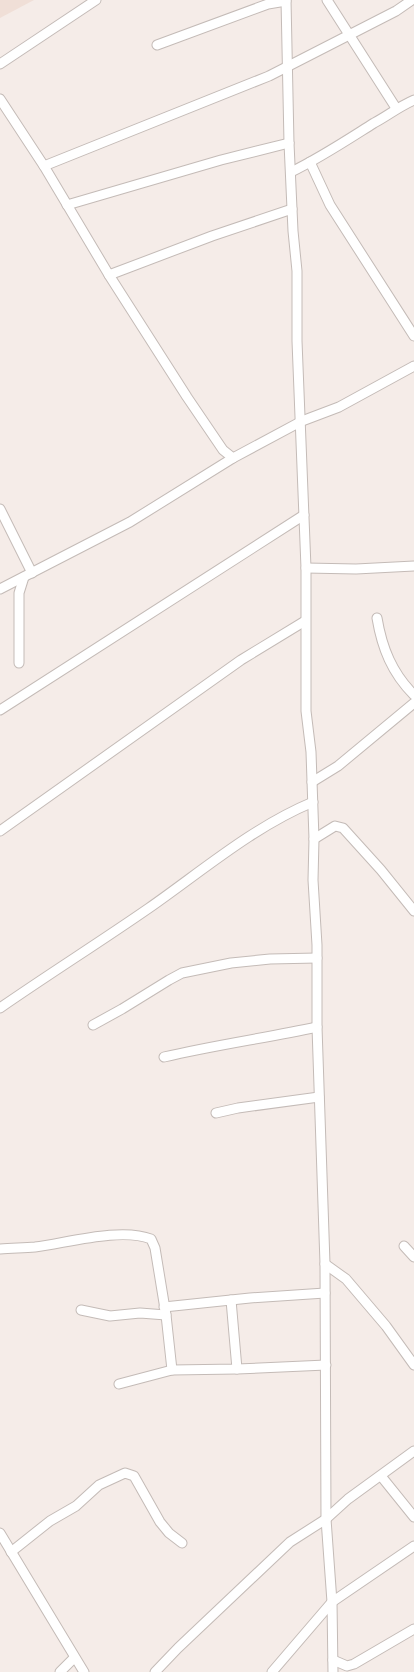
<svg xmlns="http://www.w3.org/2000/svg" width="414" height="1672" viewBox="0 0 414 1672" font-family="'Space Grotesk',sans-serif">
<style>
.built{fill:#f0dfd7}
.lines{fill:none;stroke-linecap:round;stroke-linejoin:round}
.minor-casing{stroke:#c4bbb7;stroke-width:11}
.minor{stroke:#fff;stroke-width:9}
</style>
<rect width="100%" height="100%" fill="#f5ece8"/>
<path class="built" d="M0 0H34L0 18Z"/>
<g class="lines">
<g class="minor-casing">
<g id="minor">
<path d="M286 0 289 143 293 231 297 271V341L306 568V711L311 752 314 839 313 880 317 945V1027L325 1264 326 1519 332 1602 333 1672"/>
<path d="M327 0 396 108"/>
<path d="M157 45 268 4 286 1"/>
<path d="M0 64 96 0"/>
<path d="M0 99 44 166 109 275 187 397 223 450 233 458 302 421 339 407 414 366"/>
<path d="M310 162 330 205 414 336"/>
<path d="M44 166 269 76 396 11 412 0"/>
<path d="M291 172C320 158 347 140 374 123 389 115 398 107 414 100"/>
<path d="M67 205 221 160 289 143"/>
<path d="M109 275 212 236 292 209"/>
<path d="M0 509 32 573"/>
<path d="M306 568 356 569 414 566"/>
<path d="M0 589 130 522 233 458"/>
<path d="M377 618C382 648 392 673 414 695"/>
<path d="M19 663V593L24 577"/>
<path d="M0 710 304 515"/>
<path d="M312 782 338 766 414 703"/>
<path d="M0 831 241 660 305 621"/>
<path d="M314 839 335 826 343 828 381 870 414 911"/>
<path d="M0 1008C49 974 100 942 149 908 202 871 253 827 313 802"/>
<path d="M93 1025 122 1009 169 980 182 973 231 963 270 959 317 958"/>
<path d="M164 1057C215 1045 266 1038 317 1027"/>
<path d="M216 1113 238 1108 319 1097"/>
<path d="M404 1246 414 1257"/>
<path d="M0 1249C12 1248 23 1248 35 1247 67 1243 121 1227 151 1239L155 1248 166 1315 172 1370"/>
<path d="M325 1264 346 1279 386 1326 414 1365"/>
<path d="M231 1300 237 1369"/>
<path d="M164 1307 250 1298 325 1293"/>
<path d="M81 1310 110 1316 140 1313 166 1315"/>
<path d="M119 1384 172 1370 237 1369 326 1365"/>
<path d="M381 1476 414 1517"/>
<path d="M0 1533 84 1672"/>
<path d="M11 1552 50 1521 76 1506 99 1485 125 1473 134 1476 160 1522 169 1533 182 1543"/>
<path d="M333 1660 347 1666 354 1664 414 1629"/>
<path d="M60 1672 74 1658"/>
<path d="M155 1672 178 1648 290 1542 326 1519 348 1499 414 1451"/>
<path d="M272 1672 332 1602 414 1546"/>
</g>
</g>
<use href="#minor" class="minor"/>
</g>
</svg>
